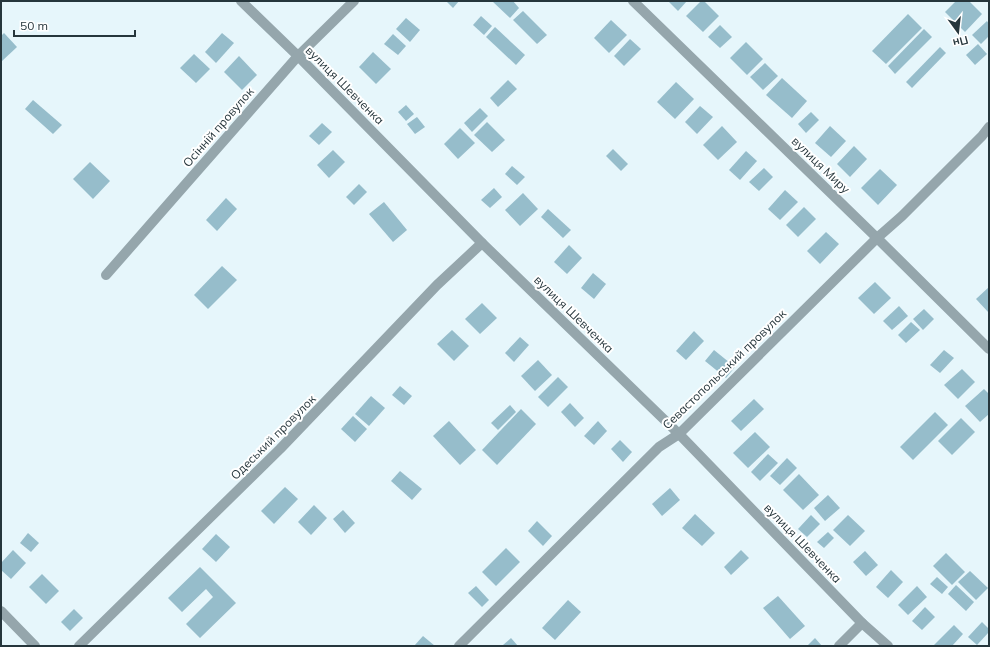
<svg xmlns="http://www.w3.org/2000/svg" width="990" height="647" viewBox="0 0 990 647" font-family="Mulish,sans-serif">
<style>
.building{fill:#96bdcb}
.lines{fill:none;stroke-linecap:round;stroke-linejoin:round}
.street{stroke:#95a6ac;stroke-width:10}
.labels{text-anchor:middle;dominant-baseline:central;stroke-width:4;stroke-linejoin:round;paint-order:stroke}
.street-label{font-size:12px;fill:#26363c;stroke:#fff}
</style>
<rect width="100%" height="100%" fill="#e6f6fb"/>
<g class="building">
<path d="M446 1H459L453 8Z"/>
<path d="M492 1H513L519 8 510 18Z"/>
<path d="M668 1H687L678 11Z"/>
<path d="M701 1H704L719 16 703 32 686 16Z"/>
<path d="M956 1H969L982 14 965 32 945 12Z"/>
<path d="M523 11 547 35 537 44 513 20Z"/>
<path d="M908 14 922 28 886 64 872 51Z"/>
<path d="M481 16 492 26 484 35 473 25Z"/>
<path d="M406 18 420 30 410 42 396 29Z"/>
<path d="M611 20 627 35 609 53 594 38Z"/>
<path d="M987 21 989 24V36L981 44 972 35Z"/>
<path d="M720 25 732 37 720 48 708 37Z"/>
<path d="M495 27 525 55 516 65 486 37Z"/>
<path d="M924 29 932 37 895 74 888 66Z"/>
<path d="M4 33 17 47 1 62V36Z"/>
<path d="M222 33 234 43 216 63 205 52Z"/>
<path d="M393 34 406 46 398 55 384 44Z"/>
<path d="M630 39 641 49 624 66 614 56Z"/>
<path d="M746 42 763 59 747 75 730 58Z"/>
<path d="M978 44 987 54 975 65 966 55Z"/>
<path d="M940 47 946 53 912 88 906 82Z"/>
<path d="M373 52 391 69 376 84 359 67Z"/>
<path d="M194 54 210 69 196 83 180 68Z"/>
<path d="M239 56 257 75 242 90 224 72Z"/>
<path d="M765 63 778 76 763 90 750 77Z"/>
<path d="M782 78 807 101 792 118 766 95Z"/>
<path d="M508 80 517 89 498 107 490 98Z"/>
<path d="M676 82 694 99 675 119 657 102Z"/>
<path d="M33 100 62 125 53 134 25 109Z"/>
<path d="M406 105 414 114 406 121 398 112Z"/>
<path d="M700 106 713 117 697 134 685 122Z"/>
<path d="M480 108 488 116 472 132 464 123Z"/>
<path d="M811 112 819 120 806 133 798 124Z"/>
<path d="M417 117 425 127 415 134 407 124Z"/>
<path d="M487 122 505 140 492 152 474 135Z"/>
<path d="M322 123 332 132 319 145 309 136Z"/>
<path d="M722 126 737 142 718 160 703 145Z"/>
<path d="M830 126 846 141 831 157 815 143Z"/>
<path d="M460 128 475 143 458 159 444 144Z"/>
<path d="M854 146 867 159 850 177 837 164Z"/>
<path d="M613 149 628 164 621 171 606 156Z"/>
<path d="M333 150 345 162 329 178 317 165Z"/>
<path d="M746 151 757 161 740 180 729 170Z"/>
<path d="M90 162 110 181 93 199 73 179Z"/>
<path d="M512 166 525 177 517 185 505 174Z"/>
<path d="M764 168 773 177 759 191 749 182Z"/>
<path d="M880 169 897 185 878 205 861 188Z"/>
<path d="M359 184 367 192 354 205 346 197Z"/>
<path d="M494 188 502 197 490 208 481 200Z"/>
<path d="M785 190 798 202 780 220 768 209Z"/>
<path d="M523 193 538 209 520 226 505 210Z"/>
<path d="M226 198 237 209 217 231 206 220Z"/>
<path d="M384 202 407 230 393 242 369 214Z"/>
<path d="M804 207 816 219 798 237 786 225Z"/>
<path d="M548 209 571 230 563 238 541 217Z"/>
<path d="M826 232 839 244 820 264 807 251Z"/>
<path d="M569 245 582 258 567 274 554 262Z"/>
<path d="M222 266 237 280 208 309 194 295Z"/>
<path d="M593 273 606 284 594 299 581 288Z"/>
<path d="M875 282 891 298 874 314 858 298Z"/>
<path d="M989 287V313L976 299Z"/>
<path d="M482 303 497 318 480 334 465 319Z"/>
<path d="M899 306 908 316 892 330 883 321Z"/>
<path d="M924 309 934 319 923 330 913 319Z"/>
<path d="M911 322 920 330 906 343 898 335Z"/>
<path d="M452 330 469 346 454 361 437 344Z"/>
<path d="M694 331 704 341 686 360 676 351Z"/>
<path d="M520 337 529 345 514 362 505 353Z"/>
<path d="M714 350 735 367 726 378 705 361Z"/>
<path d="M944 350 954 358 940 373 930 365Z"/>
<path d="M538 360 552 375 535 391 521 376Z"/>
<path d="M962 369 975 382 958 399 944 385Z"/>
<path d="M558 377 568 387 548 407 538 397Z"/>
<path d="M400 386 412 396 404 405 392 395Z"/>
<path d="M984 389 989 394V414L980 422 965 406Z"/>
<path d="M371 396 385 408 369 426 355 414Z"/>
<path d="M754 399 764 409 741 431 731 421Z"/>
<path d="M570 403 584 418 575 427 561 412Z"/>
<path d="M510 405 516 412 498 430 491 423Z"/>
<path d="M521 409 536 424 497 465 482 450Z"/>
<path d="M935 412 948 425 913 460 900 447Z"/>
<path d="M353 416 367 429 355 442 341 429Z"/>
<path d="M961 418 975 432 952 455 938 441Z"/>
<path d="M449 421 476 450 460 465 433 436Z"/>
<path d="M598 421 607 431 594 445 584 436Z"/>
<path d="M755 432 770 447 748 468 733 453Z"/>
<path d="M620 440 632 452 623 462 611 449Z"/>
<path d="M768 454 778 463 760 481 751 472Z"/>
<path d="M787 458 797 468 780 485 770 476Z"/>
<path d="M400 471 422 489 412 500 391 481Z"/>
<path d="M799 474 819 495 803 510 783 490Z"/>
<path d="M285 487 298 499 274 524 261 511Z"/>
<path d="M670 488 680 500 662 516 652 504Z"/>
<path d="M828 495 840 508 825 521 814 508Z"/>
<path d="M314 505 327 518 311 535 298 522Z"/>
<path d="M343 510 355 523 345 533 333 519Z"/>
<path d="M695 514 715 533 702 546 682 528Z"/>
<path d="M811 515 820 524 807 537 798 529Z"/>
<path d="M848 515 865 531 850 546 833 530Z"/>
<path d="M537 521 552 536 543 546 528 531Z"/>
<path d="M828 532 834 538 824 548 817 542Z"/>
<path d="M28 533 39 543 31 552 20 543Z"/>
<path d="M216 534 230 547 216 562 202 549Z"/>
<path d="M506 548 520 562 496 586 482 572Z"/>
<path d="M13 550 26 563 11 579 1 570V563Z"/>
<path d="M741 550 749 558 731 575 724 567Z"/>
<path d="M865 551 878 565 866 576 853 562Z"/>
<path d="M946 553 965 572 952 585 933 566Z"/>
<path d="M200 567 236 603 200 638 186 624 213 597 206 589 182 612 168 598Z"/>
<path d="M891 570 903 582 888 598 876 587Z"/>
<path d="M970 571 988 588 976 600 958 582Z"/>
<path d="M42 574 59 591 46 604 29 587Z"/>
<path d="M937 577 948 587 942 594 930 584Z"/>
<path d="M956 585 974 602 966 611 948 594Z"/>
<path d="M476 586 489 600 482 607 468 593Z"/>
<path d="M917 586 927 597 908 615 898 605Z"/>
<path d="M778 596 805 626 790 639 763 608Z"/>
<path d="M568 600 581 612 555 640 542 628Z"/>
<path d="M925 607 935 617 922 630 912 621Z"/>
<path d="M74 609 83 618 70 631 61 622Z"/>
<path d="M982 622 989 629V632L977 645 968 637Z"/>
<path d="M954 625 963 634 952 646H935L934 645Z"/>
<path d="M423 636 435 646H414Z"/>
<path d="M511 638 518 646H504L503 645Z"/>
<path d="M815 638 822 646H807Z"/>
</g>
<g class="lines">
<g class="street">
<path d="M241 1 298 56 482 243 679 434 862 623 888 646"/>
<path d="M633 1 877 238 989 349"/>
<path d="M106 275 298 56 354 1"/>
<path d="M1 611 35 646"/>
<path d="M79 646 280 449 437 285 482 243"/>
<path d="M459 646 659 447 679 434 877 238 902 216 982 136 989 127"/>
<path d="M839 646 862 623"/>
</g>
</g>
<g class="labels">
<g class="street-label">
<text transform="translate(345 85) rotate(45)">вулиця Шевченка</text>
<text transform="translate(218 127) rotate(-49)">Осінній провулок</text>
<text transform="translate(821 165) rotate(44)">вулиця Миру</text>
<text transform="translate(574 314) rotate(44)">вулиця Шевченка</text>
<text transform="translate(724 369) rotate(-44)">Севастопольський провулок</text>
<text transform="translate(273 437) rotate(-45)">Одеський провулок</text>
<text transform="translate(803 543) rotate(46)">вулиця Шевченка</text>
</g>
</g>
<rect width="990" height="647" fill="none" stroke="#26363c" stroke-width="4"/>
<g transform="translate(958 32) rotate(165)" stroke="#ffffff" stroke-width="3" paint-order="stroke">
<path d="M0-3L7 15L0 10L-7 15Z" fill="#26363c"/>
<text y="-6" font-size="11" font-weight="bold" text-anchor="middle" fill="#26363c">Пн</text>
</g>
<path d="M14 30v6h121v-6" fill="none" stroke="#26363c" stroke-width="2"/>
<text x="20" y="30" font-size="12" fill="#26363c" stroke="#ffffff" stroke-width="3" paint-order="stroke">50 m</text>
</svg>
